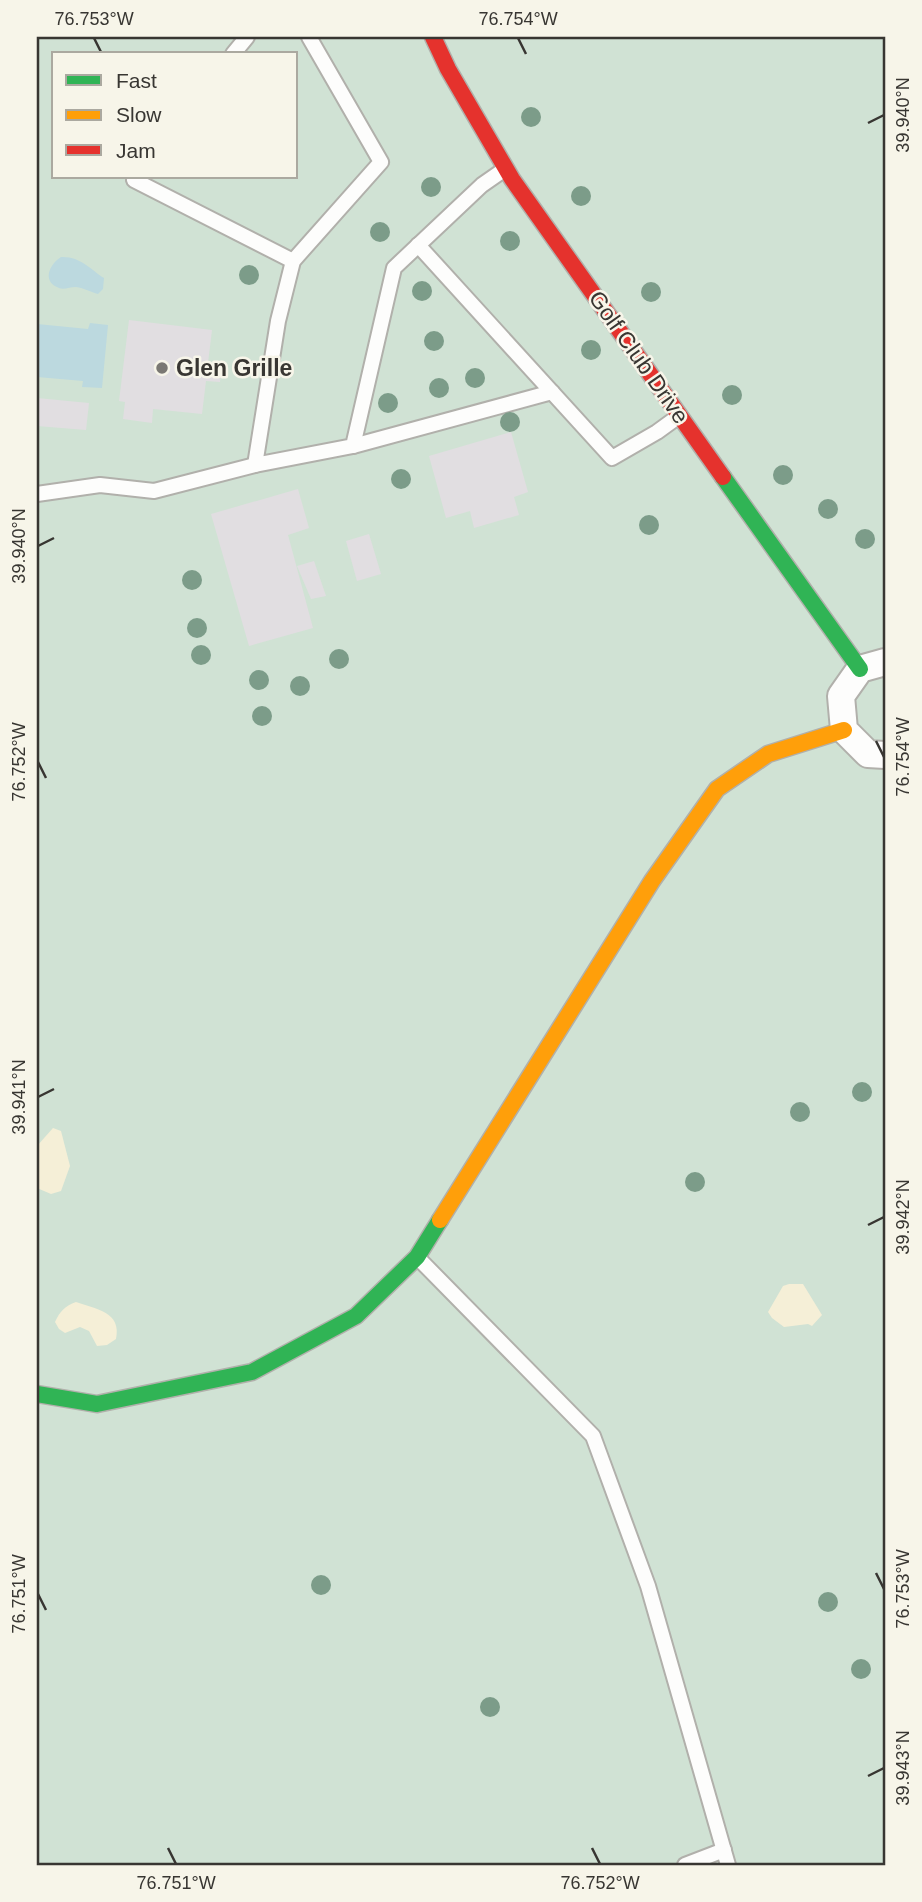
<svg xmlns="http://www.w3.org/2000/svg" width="922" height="1902" viewBox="0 0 922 1902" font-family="Helvetica,sans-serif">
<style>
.green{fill:#d0e2d4;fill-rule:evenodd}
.sand{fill:#f5efd7}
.water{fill:#bcd9df}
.building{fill:#e1dee1}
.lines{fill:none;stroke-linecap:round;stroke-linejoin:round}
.lane-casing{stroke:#b1b0ab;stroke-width:18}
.street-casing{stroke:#b1b0ab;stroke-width:30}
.fast-casing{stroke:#b1b0ab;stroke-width:19}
.slow-casing{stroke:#b1b0ab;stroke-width:19}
.jam-casing{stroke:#b1b0ab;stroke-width:19}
.lane{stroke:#fdfdfc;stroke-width:14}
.street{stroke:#fdfdfc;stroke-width:26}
.fast{stroke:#30b455;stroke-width:16}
.slow{stroke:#ff9f0a;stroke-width:16}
.jam{stroke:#e5322d;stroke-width:16}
.tree{fill:#7c9c89}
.ticks{fill:none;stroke:#383632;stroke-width:2.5}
.poi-dot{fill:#7a7873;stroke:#f7f5e9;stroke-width:2.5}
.labels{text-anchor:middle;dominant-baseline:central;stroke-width:5;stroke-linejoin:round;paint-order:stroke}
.street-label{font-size:23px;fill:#383632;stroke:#f7f5e9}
.poi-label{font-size:23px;font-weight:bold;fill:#383632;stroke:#f7f5e9;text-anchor:start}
.neatline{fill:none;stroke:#383632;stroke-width:2.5}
.ticks-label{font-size:18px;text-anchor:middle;fill:#383632}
</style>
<rect width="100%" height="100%" fill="#f4f3ec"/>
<path class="green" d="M37 37H885V1865H37ZM54 54H296V177H54Z"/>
<g class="sand">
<path d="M53 1128 61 1131 70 1166 61 1191 51 1194 37 1188V1146Z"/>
<path d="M789 1284H803L822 1315 812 1326 808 1324 784 1327 772 1318 768 1312 783 1286Z"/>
<path d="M76 1302C96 1309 122 1312 116 1339L107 1345 97 1346 89 1331 80 1327 65 1333 59 1329 55 1322C60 1311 65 1306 76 1302Z"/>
</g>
<g class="water">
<path d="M61 257C80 256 90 269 104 278L103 289 98 294C91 292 84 288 76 287 70 287 64 290 59 288 41 281 50 264 61 257Z"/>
<path d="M90 323 108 325 102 388 82 387 83 381 37 377V324L88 329Z"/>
</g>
<g class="building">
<path d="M129 320 212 330 208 363 222 364 220 382 206 381 202 414 153 409 152 423 123 419 125 402 119 401Z"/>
<path d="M37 398 89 403 86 430 37 426Z"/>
<path d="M511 432 528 492 514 497 519 515 474 528 470 511 446 518 429 456Z"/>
<path d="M298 489 309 528 288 535 313 628 249 646 211 514Z"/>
<path d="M369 534 381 574 357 581 346 541Z"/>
<path d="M314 561 326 596 311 599 297 566Z"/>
</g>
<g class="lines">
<g class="lane-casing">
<g id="lane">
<path d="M309 37 381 162 293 261 278 321 255 465 353 446 394 268 482 185 505 169"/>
<path d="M233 54 247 37"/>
<path d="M136 177 134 180 293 261"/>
<path d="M418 245 612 458 657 432 679 416"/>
<path d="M353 446 552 392"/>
<path d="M37 494 100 485 154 491 255 465"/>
<path d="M419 1259 593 1436 648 1586 728 1865"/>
<path d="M685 1865 724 1850"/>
</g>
</g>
<g class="street-casing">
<path id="street" d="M885 662 860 669 841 696 844 730 868 754 885 755"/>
</g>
<g class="fast-casing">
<g id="fast">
<path d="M723 477 860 669"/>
<path d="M37 1394 97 1404 252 1372 356 1316 417 1257 440 1220"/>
</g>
</g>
<g class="slow-casing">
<path id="slow" d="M440 1220 652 881 717 789 768 754 844 730"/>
</g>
<g class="jam-casing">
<path id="jam" d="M433 37 448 69 512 179 723 477"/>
</g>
<use href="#lane" class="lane"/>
<use href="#street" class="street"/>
<use href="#fast" class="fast"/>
<use href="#slow" class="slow"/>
<use href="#jam" class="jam"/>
</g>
<g class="tree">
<circle cx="531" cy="117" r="10"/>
<circle cx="431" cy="187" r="10"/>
<circle cx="581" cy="196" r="10"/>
<circle cx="380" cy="232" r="10"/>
<circle cx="510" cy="241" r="10"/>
<circle cx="249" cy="275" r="10"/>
<circle cx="422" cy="291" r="10"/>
<circle cx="651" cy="292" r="10"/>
<circle cx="434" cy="341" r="10"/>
<circle cx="591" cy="350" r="10"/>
<circle cx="475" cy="378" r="10"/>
<circle cx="439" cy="388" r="10"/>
<circle cx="732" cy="395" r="10"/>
<circle cx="388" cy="403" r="10"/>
<circle cx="510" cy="422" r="10"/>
<circle cx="783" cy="475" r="10"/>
<circle cx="401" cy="479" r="10"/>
<circle cx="828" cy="509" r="10"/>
<circle cx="649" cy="525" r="10"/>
<circle cx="865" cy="539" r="10"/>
<circle cx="192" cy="580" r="10"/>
<circle cx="197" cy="628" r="10"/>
<circle cx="201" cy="655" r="10"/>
<circle cx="339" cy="659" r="10"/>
<circle cx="259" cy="680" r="10"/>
<circle cx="300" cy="686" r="10"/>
<circle cx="262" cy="716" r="10"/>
<circle cx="862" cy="1092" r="10"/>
<circle cx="800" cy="1112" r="10"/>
<circle cx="695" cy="1182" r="10"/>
<circle cx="321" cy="1585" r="10"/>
<circle cx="828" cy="1602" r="10"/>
<circle cx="861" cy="1669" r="10"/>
<circle cx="490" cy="1707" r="10"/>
</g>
<path class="ticks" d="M94 38 102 54M518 38 526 54M868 123 884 115M38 546 54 538M876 741 884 757M38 762 46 778M38 1097 54 1089M868 1225 884 1217M876 1573 884 1589M38 1594 46 1610M868 1776 884 1768M168 1848 176 1864M592 1848 600 1864"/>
<circle class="poi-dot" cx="162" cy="368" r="7"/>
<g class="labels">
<g class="street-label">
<text transform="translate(639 357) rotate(55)">Golf Club Drive</text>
</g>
<g class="poi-label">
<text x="176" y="368">Glen Grille</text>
</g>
</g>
<rect width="922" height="1902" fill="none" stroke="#f7f5e9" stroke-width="77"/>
<rect x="52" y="52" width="245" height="126" fill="#f7f5e9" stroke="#aba9a0" stroke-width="2"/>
<rect x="66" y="75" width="35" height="10" fill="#30b455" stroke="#aba9a0" stroke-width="2"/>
<text x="116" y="88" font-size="21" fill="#383632">Fast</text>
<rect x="66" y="110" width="35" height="10" fill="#ff9f0a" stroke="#aba9a0" stroke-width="2"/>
<text x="116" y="122" font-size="21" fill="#383632">Slow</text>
<rect x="66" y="145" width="35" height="10" fill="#e5322d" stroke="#aba9a0" stroke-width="2"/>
<text x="116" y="158" font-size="21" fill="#383632">Jam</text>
<rect x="38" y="38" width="846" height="1826" class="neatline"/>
<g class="ticks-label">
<text x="94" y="25">76.753°W</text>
<text x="518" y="25">76.754°W</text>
<text transform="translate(903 115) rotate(-90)" y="6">39.940°N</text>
<text transform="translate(19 546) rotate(-90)" y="6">39.940°N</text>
<text transform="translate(903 757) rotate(-90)" y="6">76.754°W</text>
<text transform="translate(19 762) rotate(-90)" y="6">76.752°W</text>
<text transform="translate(19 1097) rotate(-90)" y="6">39.941°N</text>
<text transform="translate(903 1217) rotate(-90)" y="6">39.942°N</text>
<text transform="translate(903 1589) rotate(-90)" y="6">76.753°W</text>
<text transform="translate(19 1594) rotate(-90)" y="6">76.751°W</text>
<text transform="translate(903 1768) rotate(-90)" y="6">39.943°N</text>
<text x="176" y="1889">76.751°W</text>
<text x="600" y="1889">76.752°W</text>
</g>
</svg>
